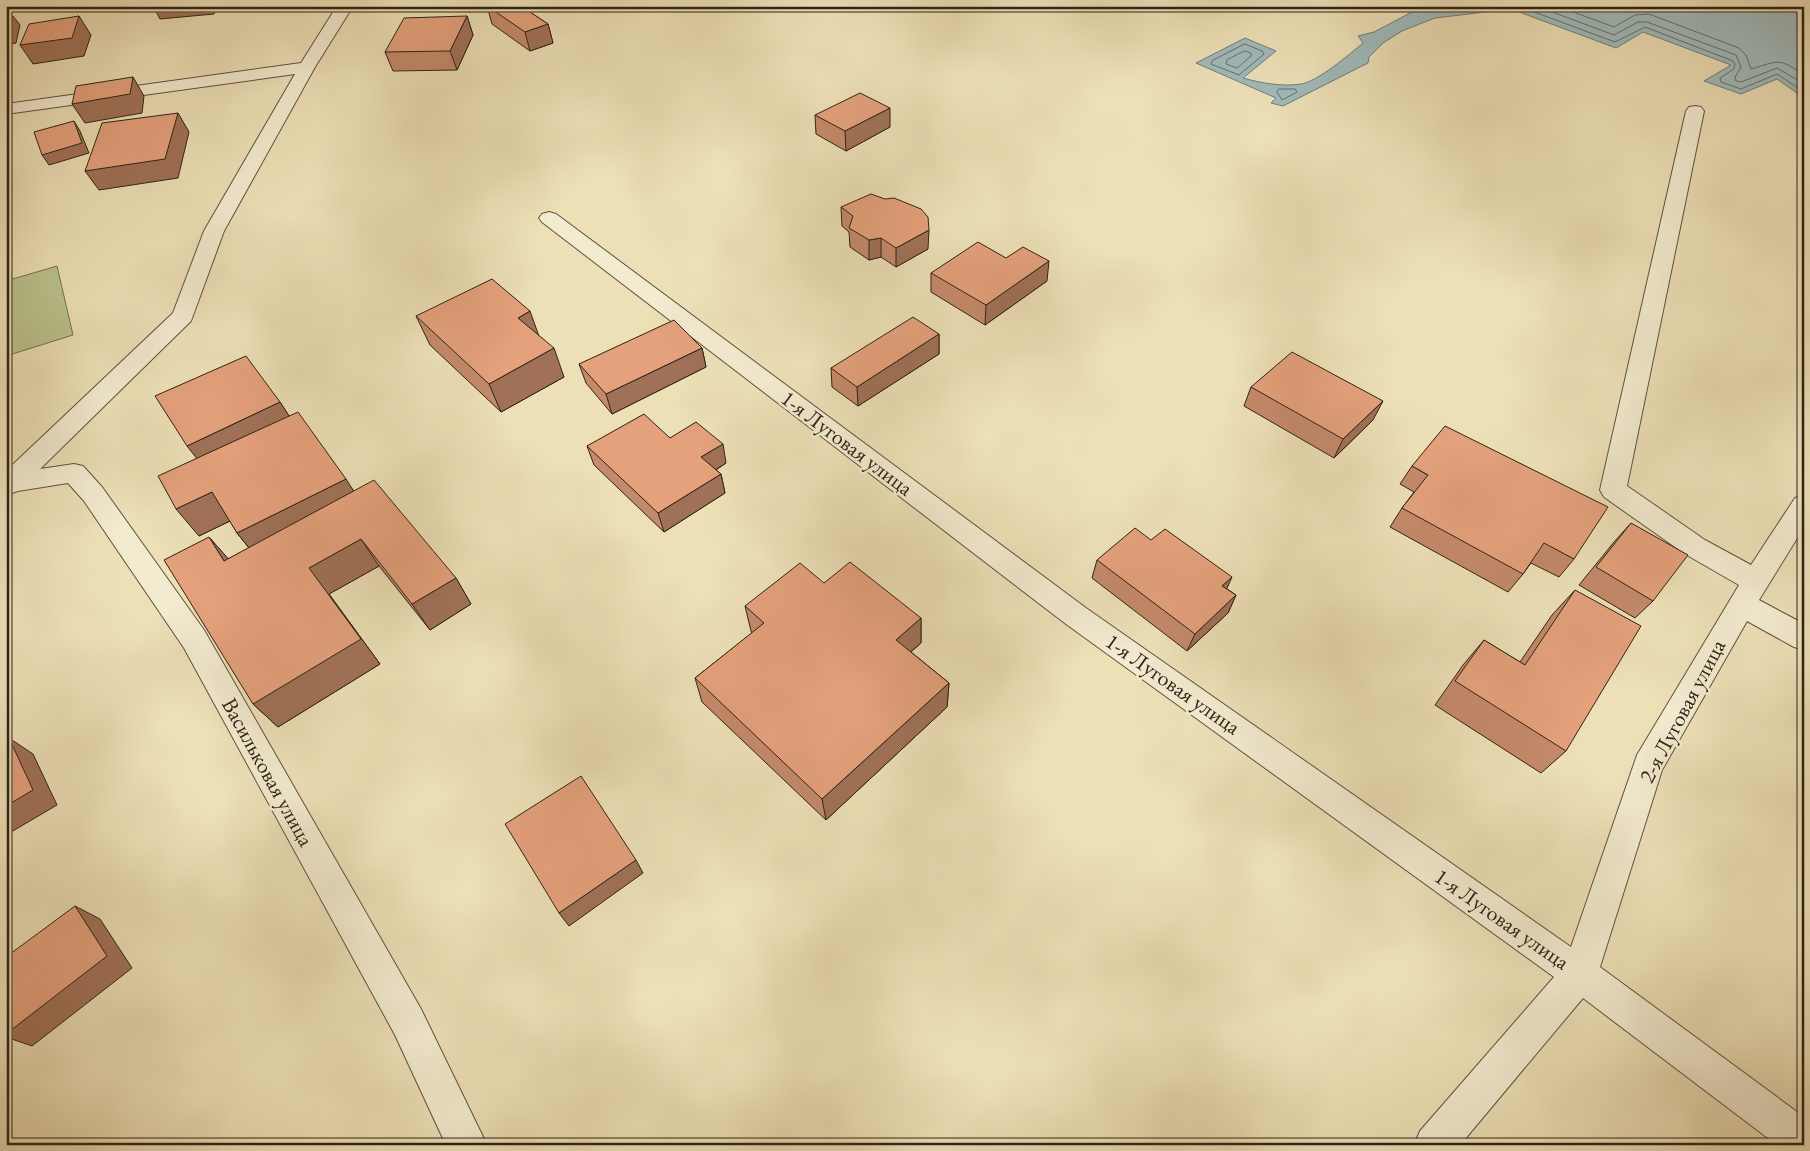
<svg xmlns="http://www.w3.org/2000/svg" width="1810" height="1151" viewBox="0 0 1810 1151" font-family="'EB Garamond',serif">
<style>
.green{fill:#bac28d;stroke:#747252}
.water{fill:#a0babb;stroke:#727e79}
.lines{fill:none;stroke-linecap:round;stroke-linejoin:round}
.shore{stroke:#676e69;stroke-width:1}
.minor-casing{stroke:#5e523f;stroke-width:2}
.minor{fill:#f3ebd0;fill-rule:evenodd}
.wall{fill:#c48a6b;stroke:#2e2317}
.shaded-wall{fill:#a07157;stroke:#2e2317}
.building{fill:#e4a17c;stroke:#2e2317}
.labels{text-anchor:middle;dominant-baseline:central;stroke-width:5;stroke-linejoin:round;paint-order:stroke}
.street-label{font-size:22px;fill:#2e2317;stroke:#f3ebd0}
</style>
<rect width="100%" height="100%" fill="#ede0b7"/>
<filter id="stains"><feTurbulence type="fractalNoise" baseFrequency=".004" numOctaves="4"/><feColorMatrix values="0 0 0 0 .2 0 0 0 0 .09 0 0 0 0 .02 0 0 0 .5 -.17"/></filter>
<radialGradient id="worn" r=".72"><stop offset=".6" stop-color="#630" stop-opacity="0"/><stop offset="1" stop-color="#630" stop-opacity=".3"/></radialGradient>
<path class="green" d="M57 266 73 335 6 356V281Z"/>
<path class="water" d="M1467 6H1789L1804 21V98L1777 79 1741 94 1704 81 1731 65 1643 32 1616 48 1511 9 1435 18 1402 31 1383 43 1369 57 1368 63 1283 106 1271 103 1276 98 1196 63 1245 38 1276 51 1243 78C1261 83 1282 87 1301 84 1317 82 1350 54 1363 43L1358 36 1374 32 1412 12Z"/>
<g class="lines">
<g class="shore">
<path d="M1518 6 1615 42 1645 27 1733 61 1735 64 1734 69 1720 78 1721 82 1741 89 1777 74 1804 92"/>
<path d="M1536 6 1614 35 1638 22H1647L1736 55 1741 67 1735 77 1736 81 1741 82 1777 68 1804 84"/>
<path d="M1557 6 1614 27 1635 15 1649 14 1739 48 1746 55 1751 69C1779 61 1778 57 1804 75"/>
<path d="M1245 44 1262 51 1264 54 1239 75 1211 64 1212 61Z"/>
<path d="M1245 51 1251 53V56L1237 68 1226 64 1227 60Z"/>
<path d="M1279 89H1295L1297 92 1282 100 1277 92Z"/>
</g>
<g class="minor-casing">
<g id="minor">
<path d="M337 6H353L315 67 224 231 191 321 40 469 74 464 83 466 102 487 204 630 421 1009 487 1145H446L395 1035 184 648 84 501 68 483 18 491 6 495V471L173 313 204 231 295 74 6 114V104L301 63Z"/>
<path d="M1695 106 1701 107 1704 111 1627 486 1705 540 1751 565 1795 498 1804 495V527L1759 600 1804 624V650L1794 647 1747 621 1662 770 1600 967 1804 1117V1145H1777L1583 998 1460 1145H1414L1420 1131 1554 977 1066 624 542 222 539 218 542 214 549 212 556 214 1086 608 1571 947 1637 755 1739 585 1685 554 1604 497 1600 490 1686 111 1689 107Z"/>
</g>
</g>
<use href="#minor" class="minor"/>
</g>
<g class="wall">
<path d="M462 6H521L548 24 553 43 530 51 492 24 487 6 470 12Z"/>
<path d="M467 16 473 35 457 70 393 71 385 52Z"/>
<path d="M815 115 890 127 846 151 816 134Z"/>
<path d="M841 207 928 249 896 267 881 257 869 260 850 247 849 232 842 226Z"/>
<path d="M931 273 1047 281 985 325 931 292Z"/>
<path d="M416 316 539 336 564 377 501 412 430 345Z"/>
<path d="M939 334V354L858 406 832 387 831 368Z"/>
<path d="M702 348 706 367 612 414 586 383 579 364Z"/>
<path d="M1251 387 1373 420 1334 458 1244 406Z"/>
<path d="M280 402 289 416 354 491 456 578 471 604 430 630 379 566 329 594 380 664 278 727 253 704 209 537 228 559 249 548 237 533 230 521 199 536 197 458Z"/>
<path d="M670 438 726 463 716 470 721 474 725 493 664 532 594 465 587 446Z"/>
<path d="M1412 466 1574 559 1559 577 1531 563 1523 574 1508 592 1390 527 1402 508 1414 492 1400 484Z"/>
<path d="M1631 523 1653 601 1635 618 1579 585 1614 542Z"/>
<path d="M1097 560 1227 589 1236 595 1228 613 1187 651 1092 578Z"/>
<path d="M1575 590 1566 751 1541 773 1435 705 1463 665 1484 640 1520 662 1552 615Z"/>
<path d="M745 606 921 618V643L911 652 949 683 947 707 826 820 702 702 695 678 752 633 751 631Z"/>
</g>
<g class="shaded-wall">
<path d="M153 6H217L214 14 160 19Z"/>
<path d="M469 6H487L470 12Z"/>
<path d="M589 6H597L589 9Z"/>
<path d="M13 16 20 25 16 43 6 45V34Z"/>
<path d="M79 16 91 35 84 56 33 64 20 45Z"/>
<path d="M467 16 473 35 457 70 450 51Z"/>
<path d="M548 24 553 43 530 51 525 32Z"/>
<path d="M133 77 144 96 142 113 85 123 72 104Z"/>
<path d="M890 108V127L846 151 845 131Z"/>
<path d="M178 113 189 132 178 178 99 190 85 171Z"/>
<path d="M74 121 80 131 89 153 49 165 42 155Z"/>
<path d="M929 230 928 249 896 267V248Z"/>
<path d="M881 238V257L869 260V240Z"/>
<path d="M1049 261 1047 281 985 325 986 305Z"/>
<path d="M530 311 540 339 518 318Z"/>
<path d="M939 334V354L858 406 857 387Z"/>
<path d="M554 348 564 377 501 412 489 384Z"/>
<path d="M702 348 706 367 612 414 606 394Z"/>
<path d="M1383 401 1373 420 1334 458 1343 439Z"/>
<path d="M280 402 293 422 202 465 187 446Z"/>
<path d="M723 444 726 463 706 476 701 457Z"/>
<path d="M721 474 725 493 664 532 658 513Z"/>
<path d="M346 479 363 506 259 560 237 533Z"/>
<path d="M212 492 234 519 199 536 176 509Z"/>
<path d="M209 537 232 563 224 561Z"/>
<path d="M361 539 379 566 329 594 380 664 278 727 253 704 309 568Z"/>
<path d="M1232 577 1224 595 1222 586Z"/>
<path d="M456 578 471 604 430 630 412 604Z"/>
<path d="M1236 595 1228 613 1187 651 1195 634Z"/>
<path d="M921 618V643L896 664V640Z"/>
<path d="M949 683 947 707 826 820 822 799Z"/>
<path d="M9 738 33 754 57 805 6 835V806Z"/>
<path d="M636 860 643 873 569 926 559 913Z"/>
<path d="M75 906 100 919 132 968 32 1046 6 1037V1034Z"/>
</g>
<g class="building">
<path d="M487 6H521L548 24 525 32Z"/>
<path d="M13 16 9 34H6V17Z"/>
<path d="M79 16 72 38 20 45 29 24Z"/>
<path d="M467 16 450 51 385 52 404 18Z"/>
<path d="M133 77 130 94 72 104 76 86Z"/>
<path d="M860 93 890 108 845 131 815 115Z"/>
<path d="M178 113 165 159 85 171 102 123Z"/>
<path d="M74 121 82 143 42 155 34 132Z"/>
<path d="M871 194 885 199 894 198 921 209 928 217 929 230 896 248 881 238 869 240 849 228 853 216 841 207Z"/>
<path d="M978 242 1006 258 1023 247 1049 261 986 305 931 273Z"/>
<path d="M492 279 530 311 518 318 554 348 489 384 416 316Z"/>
<path d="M913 317 939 334 857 387 831 368Z"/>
<path d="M674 320 702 348 606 394 579 364Z"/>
<path d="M1292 352 1383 401 1343 439 1251 387Z"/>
<path d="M246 356 280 402 187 446 155 396Z"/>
<path d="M298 412 346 479 237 533 212 492 176 509 158 476Z"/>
<path d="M644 414 670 438 696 422 723 444 701 457 721 474 658 513 587 446Z"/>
<path d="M1445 426 1608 507 1574 559 1544 543 1523 574 1402 508 1428 475 1412 466Z"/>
<path d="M374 480 456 578 412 604 361 539 309 568 361 639 253 704 164 560 209 537 224 561Z"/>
<path d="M1631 523 1688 555 1653 601 1596 567Z"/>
<path d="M1135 528 1151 540 1165 529 1232 577 1222 586 1236 595 1195 634 1097 560Z"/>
<path d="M850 562 921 618 896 640 949 683 822 799 695 678 764 623 745 606 800 563 824 583Z"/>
<path d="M1575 590 1641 626 1566 751 1455 681 1484 640 1525 665Z"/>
<path d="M9 738 33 790 6 806V740Z"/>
<path d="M581 776 636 860 559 913 505 824Z"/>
<path d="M75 906 107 956 6 1034V957Z"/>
</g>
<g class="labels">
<g class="street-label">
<text transform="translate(847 443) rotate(37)">1-я Луговая улица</text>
<text transform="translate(1173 684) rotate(35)">1-я Луговая улица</text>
<text transform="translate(1682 711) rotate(-62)">2-я Луговая улица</text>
<text transform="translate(268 772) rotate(61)">Васильковая улица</text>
<text transform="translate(1502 919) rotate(35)">1-я Луговая улица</text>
</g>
</g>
<rect width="1810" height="1151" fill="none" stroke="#ede0b7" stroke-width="25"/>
<rect x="8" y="8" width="1795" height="1136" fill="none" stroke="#2e2317" stroke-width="2.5"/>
<rect x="12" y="12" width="1785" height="1126" fill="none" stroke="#2e2317"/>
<rect width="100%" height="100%" filter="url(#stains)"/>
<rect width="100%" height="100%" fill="url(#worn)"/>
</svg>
